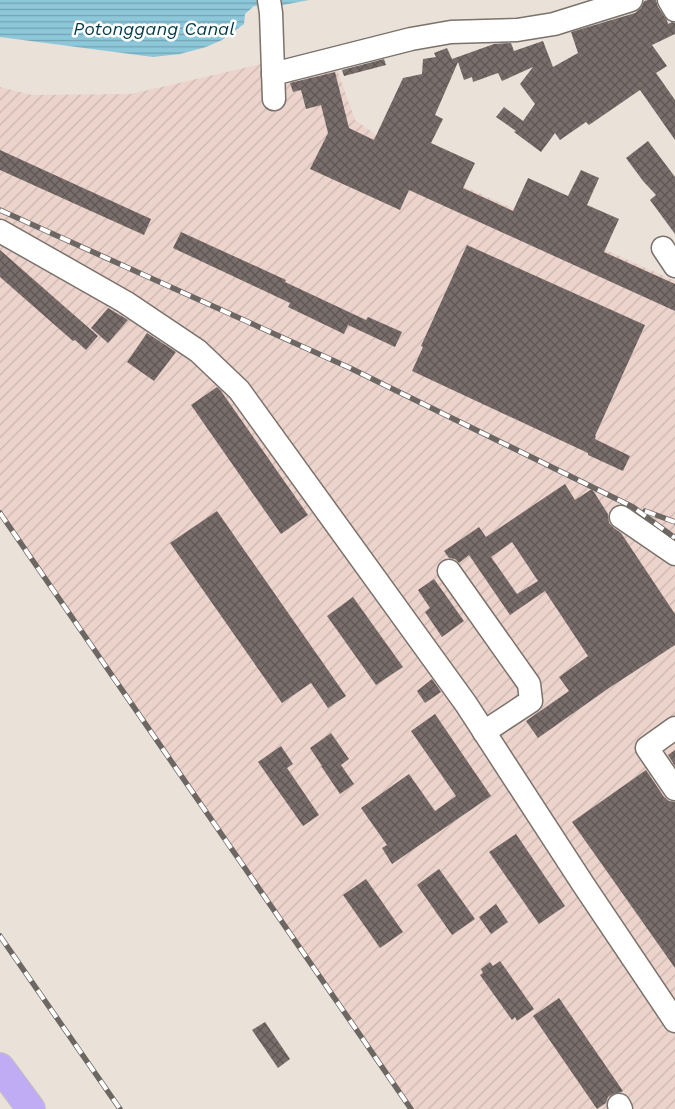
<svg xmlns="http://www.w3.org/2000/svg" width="675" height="1109" viewBox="0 0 675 1109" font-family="'Work Sans',sans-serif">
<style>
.industrial{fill:url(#industrial-furrows)}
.water{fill:url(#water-rules)}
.building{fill:url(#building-cross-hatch);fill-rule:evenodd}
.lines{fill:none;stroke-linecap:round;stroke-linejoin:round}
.minor-casing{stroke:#7a726b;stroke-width:25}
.major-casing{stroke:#c4c2c2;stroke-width:30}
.minor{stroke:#fff;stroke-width:22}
.major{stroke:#bfacf5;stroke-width:28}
.rail-casing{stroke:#6d6763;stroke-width:5.5}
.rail{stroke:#fff;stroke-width:4;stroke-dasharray:11;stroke-linecap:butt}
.labels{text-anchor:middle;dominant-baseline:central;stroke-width:5;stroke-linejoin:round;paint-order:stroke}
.water-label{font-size:18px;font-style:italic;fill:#023b48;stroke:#fff}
</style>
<defs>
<pattern id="industrial-furrows" width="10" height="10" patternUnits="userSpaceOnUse" patternTransform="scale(1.25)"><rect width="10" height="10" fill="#ecd3cc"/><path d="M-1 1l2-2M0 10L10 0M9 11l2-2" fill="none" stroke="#cbb6b0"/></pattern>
<pattern id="water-rules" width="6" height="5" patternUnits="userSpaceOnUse" patternTransform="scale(1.25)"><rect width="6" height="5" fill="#8cc8da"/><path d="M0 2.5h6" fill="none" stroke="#73a3b1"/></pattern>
<pattern id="building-cross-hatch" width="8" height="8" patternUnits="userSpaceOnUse" patternTransform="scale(1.25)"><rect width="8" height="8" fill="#796e6b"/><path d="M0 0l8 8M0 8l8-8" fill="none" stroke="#5f5654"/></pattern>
</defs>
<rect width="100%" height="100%" fill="#eae1d9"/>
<path class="industrial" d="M327 49 335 64 355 120 425 169 675 281V1109H411L0 513V87L32 95 131 94Z"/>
<path class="water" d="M0 0H309L283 5 254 6 245 14 244 24 222 40 206 47 180 54 153 57 0 37Z"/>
<g class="building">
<path d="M648 0H656L658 7 667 20 668 24 672 22 675 23V34L652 45 667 66 656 73 675 100V140L640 90 589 125 586 122 560 140 555 133 541 152 514 132 516 131 496 117 504 107 523 121 535 104 520 84 533 67 502 81 498 73 473 82 472 77 464 80 458 62 435 115 443 119 431 143 475 163 463 188 513 211 528 178 568 196 581 170 599 178 587 205 619 219 604 252 675 284V311L409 190 400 210 310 169 328 133 321 105 306 109 301 90 293 92 290 83 335 72 349 128 374 140 403 78 422 74 423 59 436 57 434 53 447 48 452 59 494 44 511 43 514 51 543 41 553 67 578 53 571 32 635 13 641 8 644 1Z"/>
<path d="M384 59 386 65 344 76 342 70Z"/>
<path d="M648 141 675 177V234L650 200 656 195 643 181 626 158Z"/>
<path d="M0 150 151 219 144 235 0 170Z"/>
<path d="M181 232 286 280 285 282 366 320 368 317 402 332 395 347 348 325 344 334 288 307 290 303 173 248Z"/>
<path d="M467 245 645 325 595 436H596L595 439 630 456 623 471 588 455V453L412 371 423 347 421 346Z"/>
<path d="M0 250 98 336 86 350 75 340 73 341 0 277Z"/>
<path d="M108 308 128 320 108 343 91 328Z"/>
<path d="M147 333 176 352 154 381 127 362Z"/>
<path d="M217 387 221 391 308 515 281 534 191 405Z"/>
<path d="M565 484 575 500 592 489 608 514 609 523 614 528 621 533 675 614V645L609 688 538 738 526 721 569 691 559 677 588 656 545 591 510 615 469 555 459 563 455 559 449 558 444 551 479 527 486 537ZM512 542 538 581 517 594 491 557Z"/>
<path d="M217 511 346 696 328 708 311 683 282 703 170 543Z"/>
<path d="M434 579 464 621 442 637 425 612 430 608 418 590Z"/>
<path d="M353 597 403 667 376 685 327 616Z"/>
<path d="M432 679 441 692 425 703 417 691Z"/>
<path d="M435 714 491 796 392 864 382 848 387 845 361 808 409 774 435 811 456 796 411 731Z"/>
<path d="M331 733 349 759 341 765 354 784 340 794 321 766H322L310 748Z"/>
<path d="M281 746 293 764 287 768 319 815 303 826 258 762Z"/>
<path d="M675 750V766L668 755Z"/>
<path d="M646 770 664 797 669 801 675 802V968L572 822Z"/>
<path d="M516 834 565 906 539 924 489 852Z"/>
<path d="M439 869 475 919 452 935 417 885Z"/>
<path d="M366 879 403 932 380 948 343 895Z"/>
<path d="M496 904 508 922 491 934 479 917Z"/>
<path d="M500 961 534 1009 517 1021 515 1017 512 1020 480 975 483 973 481 969 490 962 493 966Z"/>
<path d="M559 998 623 1091 621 1092 613 1094 608 1097 606 1103 597 1109 533 1016Z"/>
<path d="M265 1022 290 1059 278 1068 252 1030Z"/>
</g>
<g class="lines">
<g class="minor-casing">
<g id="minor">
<path d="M269 0 271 13 274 99"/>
<path d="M669 0 675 10"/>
<path d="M273 74 411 39 451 32 517 30 554 24 631 0"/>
<path d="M0 231 125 302 198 351 239 390 466 704 583 884 675 1021"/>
<path d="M663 248 675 266"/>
<path d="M621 517 675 554"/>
<path d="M449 571 529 684 531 701 484 732"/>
<path d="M675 728 647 748 675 789"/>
<path d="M619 1105 621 1109"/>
</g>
</g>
<g class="major-casing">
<path id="major" d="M0 1067 31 1109"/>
</g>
<use href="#minor" class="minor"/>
<use href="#major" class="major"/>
<g class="rail-casing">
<g id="rail">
<path d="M0 210 350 368 633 507 675 538"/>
<path d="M645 511 675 522"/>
<path d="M0 513 411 1109"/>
<path d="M0 936 120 1109"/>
</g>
</g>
<use href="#rail" class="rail"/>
</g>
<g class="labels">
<g class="water-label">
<text x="154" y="28">Potonggang Canal</text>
</g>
</g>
</svg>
